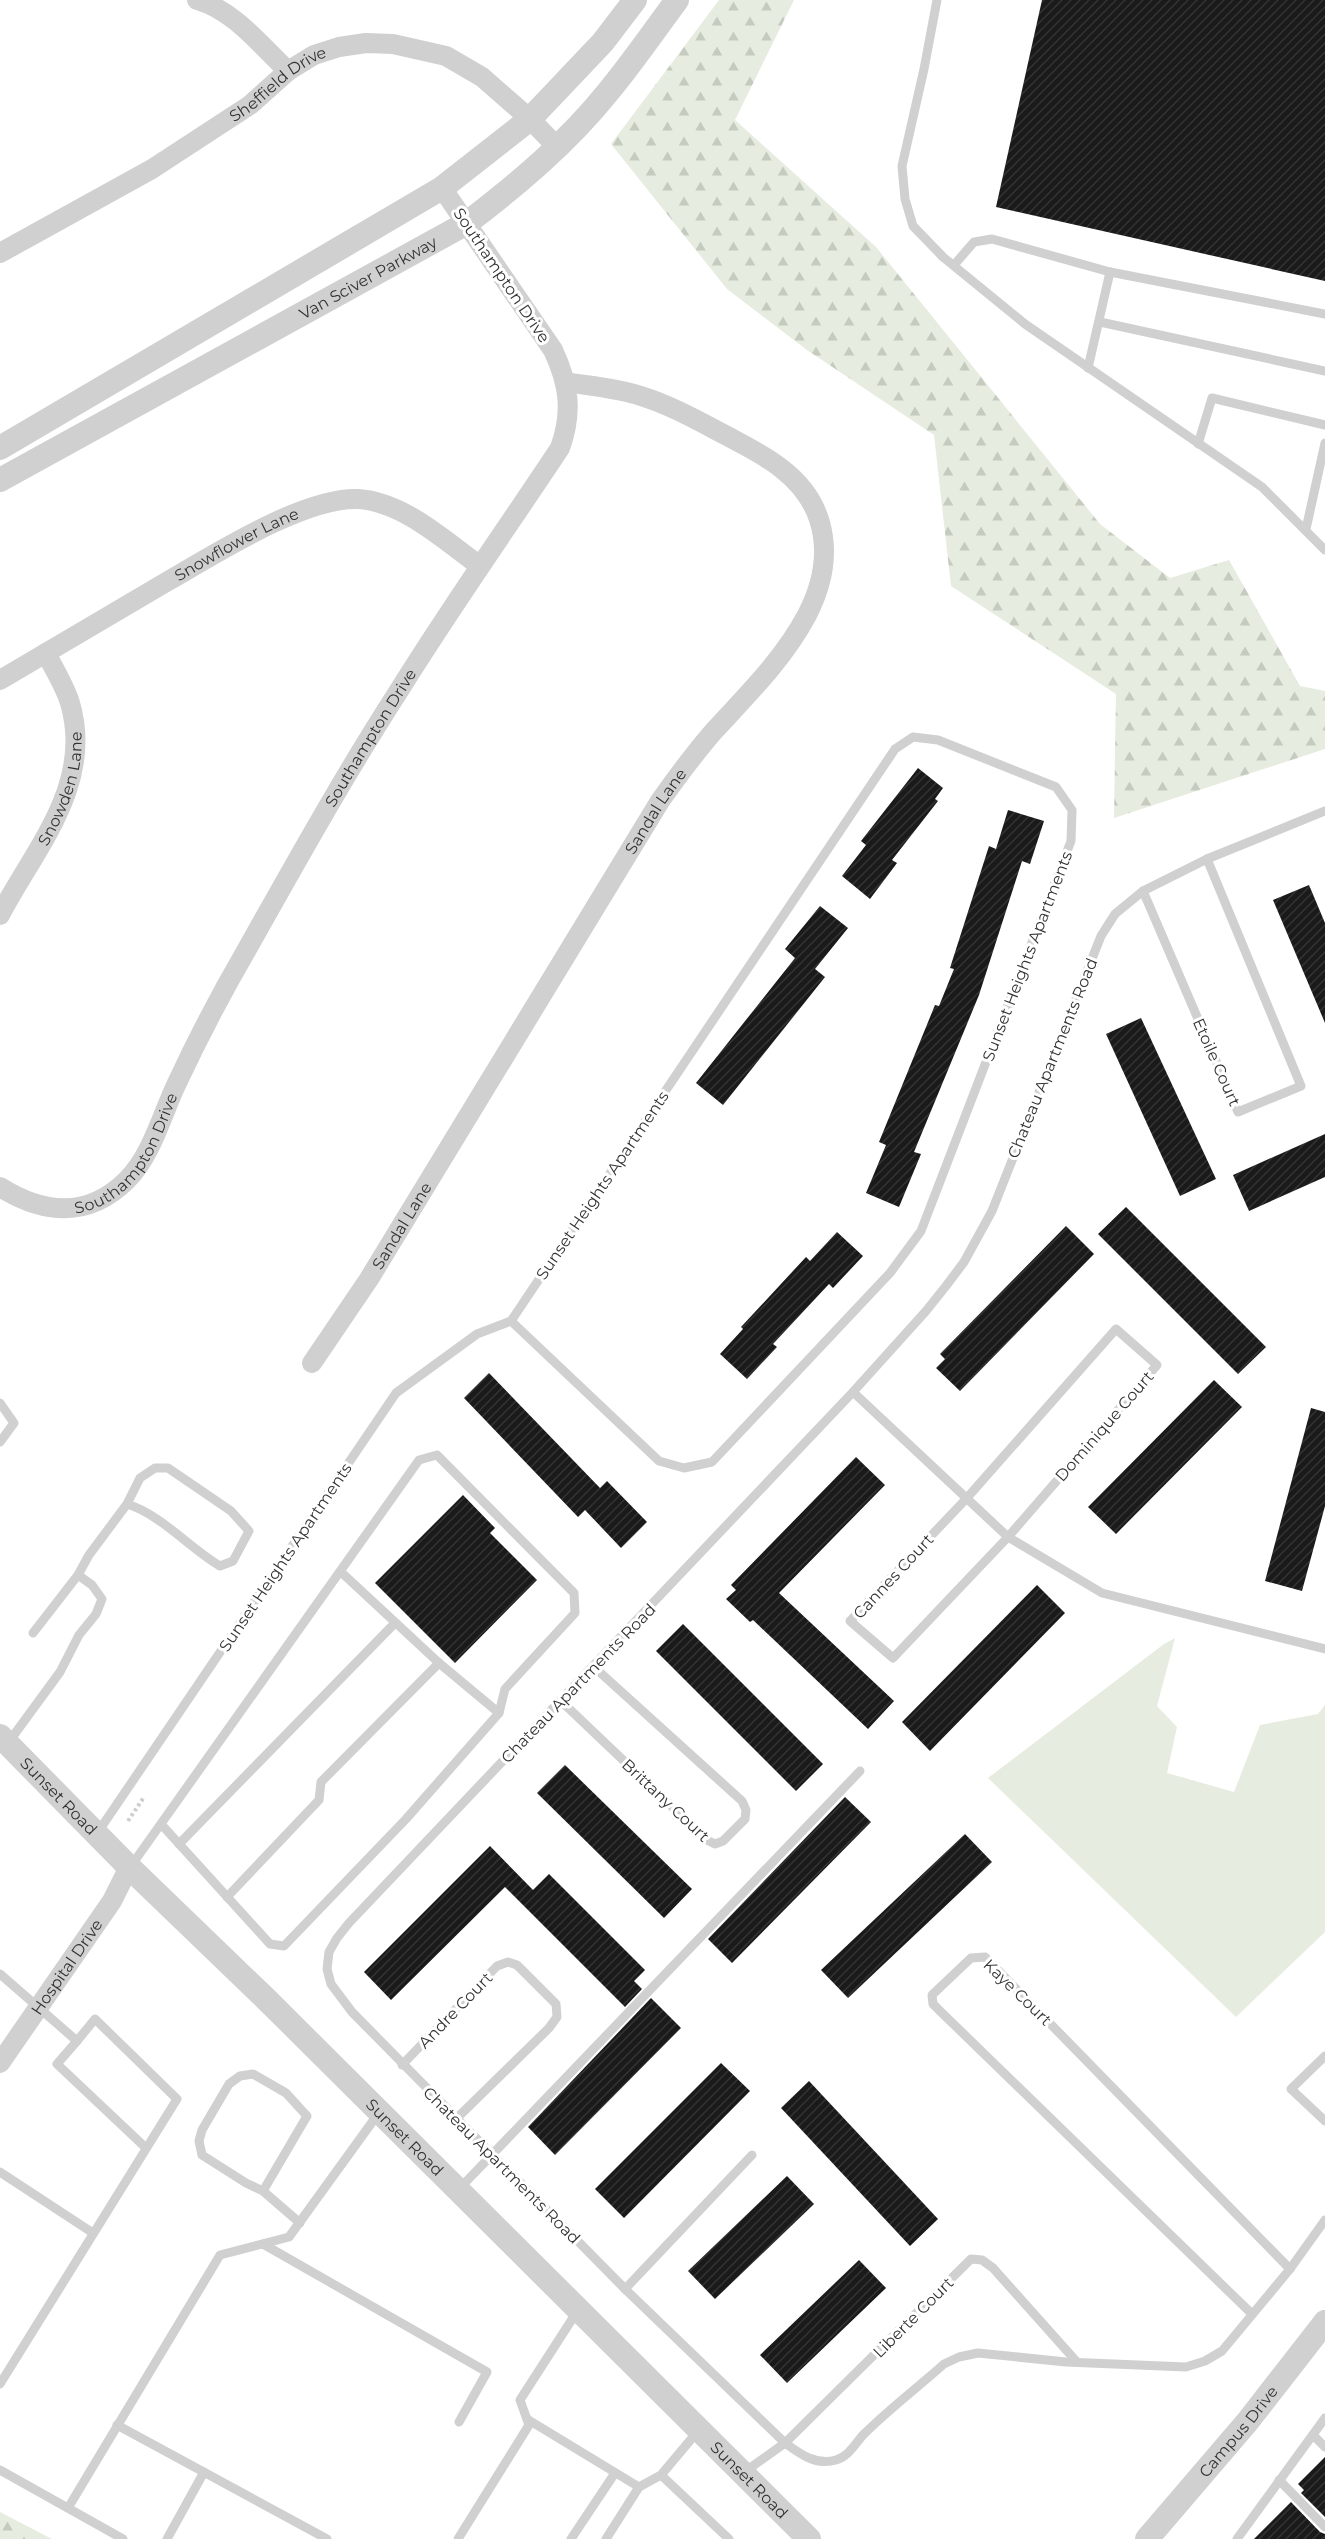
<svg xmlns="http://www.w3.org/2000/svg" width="1325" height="2539" font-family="Montserrat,sans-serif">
<defs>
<pattern id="forest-firs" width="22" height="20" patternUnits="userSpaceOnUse" patternTransform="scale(1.5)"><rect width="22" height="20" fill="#e6ecdf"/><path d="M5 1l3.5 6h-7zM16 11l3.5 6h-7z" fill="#c6cbc0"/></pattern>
<pattern id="building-hatch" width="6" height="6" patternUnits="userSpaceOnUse" patternTransform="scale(1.5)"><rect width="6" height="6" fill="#1a1a1a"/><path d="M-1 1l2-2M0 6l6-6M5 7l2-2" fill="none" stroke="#333"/></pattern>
</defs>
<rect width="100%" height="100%" fill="#fff"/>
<!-- grass -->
<polygon fill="#e6ecdf" points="1175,1638 1157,1706 1177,1727 1167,1773 1234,1792 1260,1725 1318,1714 1325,1705 1325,1932 1236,2017 988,1778 1164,1644"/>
<!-- forest -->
<g fill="url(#forest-firs)">
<polygon points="719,0 794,0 735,120 876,247 1100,524 1170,578 1229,560 1300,686 1325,691 1325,749 1114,818 1116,694 951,586 934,435 807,350 727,289 611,144"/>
<polygon points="0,2512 52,2539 0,2539"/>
</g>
<!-- building -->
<g fill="url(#building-hatch)">
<polygon points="1042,0 1325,0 1325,281 996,207"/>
<polygon points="918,768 943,788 935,799 938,801 892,860 897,863 870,899 842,876 866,845 861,841"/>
<polygon points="1008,810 1044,821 1030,864 1022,861 979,995 914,1152 921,1154 899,1207 866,1193 886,1145 879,1142 935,1005 939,1006 954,969 950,968 989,846 996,849"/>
<polygon points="1309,885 1325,923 1325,1023 1273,900"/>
<polygon points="820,906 848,928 815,969 825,977 723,1105 696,1083 795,958 785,949"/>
<polygon points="1141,1018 1216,1179 1180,1196 1106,1034"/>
<polygon points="1325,1134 1325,1177 1249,1211 1233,1175"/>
<polygon points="1126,1207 1266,1347 1238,1374 1098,1234"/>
<polygon points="1066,1226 1094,1254 960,1391 936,1368 945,1359 940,1354"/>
<polygon points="837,1232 863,1256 833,1288 829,1284 773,1344 777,1347 747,1379 720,1354 743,1329 741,1327 806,1257 810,1261"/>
<polygon points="489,1373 600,1488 607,1481 647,1522 621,1548 585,1510 578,1517 464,1398"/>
<polygon points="1214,1380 1242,1407 1116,1534 1088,1507"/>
<polygon points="1311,1408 1325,1412 1325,1506 1302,1591 1265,1581"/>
<polygon points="856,1457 885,1485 779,1593 894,1701 868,1729 753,1620 750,1622 726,1599 736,1590 731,1585"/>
<polygon points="463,1495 495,1528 490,1533 537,1580 455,1663 375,1583"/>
<polygon points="1037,1585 1065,1613 930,1751 902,1722"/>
<polygon points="683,1624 823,1764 796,1791 656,1651"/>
<polygon points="565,1765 692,1889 664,1918 537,1793"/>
<polygon points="845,1797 871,1822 732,1963 708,1939"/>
<polygon points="965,1834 992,1862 848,1998 821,1970"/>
<polygon points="490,1846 533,1890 549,1874 645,1970 634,1981 642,1989 625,2007 505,1887 391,2000 364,1972"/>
<polygon points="651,1998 681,2028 555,2155 528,2127"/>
<polygon points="721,2063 750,2091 624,2218 595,2189"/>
<polygon points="809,2081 938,2219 910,2246 781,2108"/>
<polygon points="787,2176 814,2204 715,2299 688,2271"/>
<polygon points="859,2260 886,2288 787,2383 760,2355"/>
<polygon points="1325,2457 1325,2517 1301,2493 1304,2490 1298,2484"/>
<polygon points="1291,2502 1320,2532 1325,2534 1325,2539 1254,2539"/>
</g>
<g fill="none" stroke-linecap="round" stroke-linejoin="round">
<!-- path -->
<polyline stroke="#cdcdcd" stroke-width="4" stroke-dasharray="3 3" stroke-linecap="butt" points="128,1821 144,1797"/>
<!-- service -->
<g stroke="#d0d0d0" stroke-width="9">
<polyline points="937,0 924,69 902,166 905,199 913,226 943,257 1025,324 1262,487 1325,550"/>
<polyline points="954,265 974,242 992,239 1110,272 1325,314"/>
<polyline points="1100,322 1325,371"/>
<polyline points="1088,368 1110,272"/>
<polyline points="1198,444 1212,398 1325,425"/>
<polyline points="1306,529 1325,443"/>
<path d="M 1325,811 L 1207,859 L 1143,891 L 1115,914 L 1101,936 L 992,1211 L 964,1262 L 946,1286 L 926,1311 L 853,1392 L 349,1923 L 337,1938 L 329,1952 L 327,1969 L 331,1984 L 352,2012 L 625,2289 L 785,2443 C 800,2454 816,2466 836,2460 C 849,2456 855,2444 863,2435 C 888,2410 917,2388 944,2364 L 959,2357 L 978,2353 L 1066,2362 L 1186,2367 L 1205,2361 L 1222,2351 L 1290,2269 L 1325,2220"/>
<polyline points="1143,891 1238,1112 1301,1086 1207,859"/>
<polygon points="1116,1329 1157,1365 1008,1537 893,1658 850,1621 966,1499"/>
<polyline points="853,1392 1008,1537 1102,1593 1325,1649"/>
<polyline points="0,1403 14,1423 0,1442"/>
<polyline points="341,1572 439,1663 499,1713"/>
<polyline points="33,1633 78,1575"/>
<polyline points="561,1701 707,1840 715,1844 723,1841 745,1819 746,1810 742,1801 594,1667"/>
<path d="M 8,1743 L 60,1672 L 79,1635 L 96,1614 L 102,1599 L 92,1585 L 78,1575 L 89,1555 L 127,1504 L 140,1478 L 155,1468 L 168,1468 L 231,1511 L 249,1531 L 233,1561 L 220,1566 C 189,1548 162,1515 127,1504"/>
<polyline points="98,1832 396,1393 477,1334 511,1321 895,749 913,737 938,740 1056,787 1072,810 1071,841 921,1231 890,1273 712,1462 684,1468 659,1461 511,1321"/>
<polyline points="179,1844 395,1623"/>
<polyline points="131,1866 419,1460 437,1455 574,1593 575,1613 505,1689 499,1713 406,1819 284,1946 270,1944 161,1824"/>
<polyline points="227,1897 319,1800 321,1782 439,1663"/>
<polyline points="0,1974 77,2041 95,2019 177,2099 0,2384"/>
<polyline points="77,2041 57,2064 146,2148"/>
<polyline points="1325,2056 1291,2089 1325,2121"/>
<polyline points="402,2065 497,1966 508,1962 517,1965 556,2004 557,2017 549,2028 457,2118"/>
<polyline points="0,2172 93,2233"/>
<polyline points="460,2188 860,1771"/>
<polyline points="263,2191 246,2183 202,2155 199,2141 202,2130 229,2084 240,2076 253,2074 286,2093 307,2116 263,2191 300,2223"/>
<polyline points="263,2244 487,2372 459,2422"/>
<polyline points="625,2289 752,2155"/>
<polyline points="1251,2313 941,2012 933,2004 932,1995 971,1958 985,1957 1290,2269"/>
<polyline points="527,2419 639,2487 661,2475 698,2431"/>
<polyline points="117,2425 327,2539"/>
<polyline points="1313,2435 1325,2447"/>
<polyline points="0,2470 123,2539"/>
<polyline points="743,2473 785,2443 971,2259 982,2260 993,2268 1076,2361"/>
<polyline points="661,2475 729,2539"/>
<polyline points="1279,2480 1325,2527"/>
<polyline points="68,2508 220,2255 289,2237 378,2114"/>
<polyline points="167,2539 204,2472"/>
<polyline points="458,2539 529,2425 520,2400 578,2310"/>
<polyline points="571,2539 615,2473"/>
<polyline points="606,2539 639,2487"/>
<polyline points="1237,2539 1325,2418"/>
</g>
<!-- minor -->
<g stroke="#d0d0d0" stroke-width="20">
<path d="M 197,0 C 235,11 260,45 288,71"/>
<path id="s1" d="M 0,253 L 152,169 L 250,105 L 288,71 L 314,55 L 339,47 L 366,43 L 393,44 L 446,56 L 482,77 L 530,119 L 557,147"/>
<path id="s2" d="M 0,680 C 56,647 112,614 168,581 C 215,554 304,497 358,499 C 404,502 445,541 480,566"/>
<path id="s3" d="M 0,915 C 35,848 94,785 70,703 C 65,686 54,669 46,653"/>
<path id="s4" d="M 0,1187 C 43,1214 88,1219 127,1180 C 152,1155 162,1114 177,1083 C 198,1038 221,994 246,951 C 296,862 345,774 400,689 C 451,607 507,528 560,448 C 573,412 569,384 553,350 L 442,188"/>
<path id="s5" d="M 312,1363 L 369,1279 L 660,801 C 677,777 694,754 713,732 C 747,695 783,660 807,615 C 834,563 831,507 782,469 C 766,456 749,448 731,438 C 702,423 673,406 641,396 C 617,388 590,386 565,382"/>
<path id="s6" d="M 0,2063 L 112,1901 L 129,1867"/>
</g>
<!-- tertiary -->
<g stroke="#d0d0d0" stroke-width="24">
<polyline points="0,448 442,188 530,119 603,42 635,0"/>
<path id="s7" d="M 0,480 L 467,223 C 518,184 568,142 608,92 C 632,63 654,31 677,0"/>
<path id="s8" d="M 0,1736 L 129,1867 L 264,1997 L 809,2539"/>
<path id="s9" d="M 1147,2539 L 1248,2421 L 1325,2322"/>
</g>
</g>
<g text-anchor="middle" stroke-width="6" stroke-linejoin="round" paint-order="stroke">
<!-- street labels -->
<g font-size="16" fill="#333" stroke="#fff">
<text dy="6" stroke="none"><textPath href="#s1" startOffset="326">Sheffield Drive</textPath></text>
<text transform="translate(502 275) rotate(56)" y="6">Southampton Drive</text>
<text dy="6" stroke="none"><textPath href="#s7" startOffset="420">Van Sciver Parkway</textPath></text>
<text dy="6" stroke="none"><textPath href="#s2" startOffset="273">Snowflower Lane</textPath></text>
<text dy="6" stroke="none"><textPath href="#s4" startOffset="645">Southampton Drive</textPath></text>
<text dy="6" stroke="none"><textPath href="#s3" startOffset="142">Snowden Lane</textPath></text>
<text dy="6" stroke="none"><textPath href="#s5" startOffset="650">Sandal Lane</textPath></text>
<text transform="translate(1027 956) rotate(-69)" y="6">Sunset Heights Apartments</text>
<text transform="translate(1052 1058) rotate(-68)" y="6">Chateau Apartments Road</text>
<text transform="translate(1217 1062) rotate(66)" y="6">Etoile Court</text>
<text dy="6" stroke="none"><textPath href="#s4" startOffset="158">Southampton Drive</textPath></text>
<text transform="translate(602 1185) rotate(-56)" y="6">Sunset Heights Apartments</text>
<text dy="6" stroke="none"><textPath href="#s5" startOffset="164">Sandal Lane</textPath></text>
<text transform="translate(1104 1426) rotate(-49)" y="6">Dominique Court</text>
<text transform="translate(285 1557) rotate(-56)" y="6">Sunset Heights Apartments</text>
<text transform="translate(893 1576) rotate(-47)" y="6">Cannes Court</text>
<text transform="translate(578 1683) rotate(-46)" y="6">Chateau Apartments Road</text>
<text dy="6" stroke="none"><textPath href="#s8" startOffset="84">Sunset Road</textPath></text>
<text transform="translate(666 1800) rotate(43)" y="6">Brittany Court</text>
<text dy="6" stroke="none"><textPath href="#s6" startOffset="117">Hospital Drive</textPath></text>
<text transform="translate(1018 1992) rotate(44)" y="6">Kaye Court</text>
<text transform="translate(455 2010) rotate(-46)" y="6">Andre Court</text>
<text dy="6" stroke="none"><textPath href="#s8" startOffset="570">Sunset Road</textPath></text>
<text transform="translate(502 2165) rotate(45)" y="6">Chateau Apartments Road</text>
<text transform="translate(913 2317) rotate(-45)" y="6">Liberte Court</text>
<text dy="6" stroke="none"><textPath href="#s9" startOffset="141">Campus Drive</textPath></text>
<text dy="6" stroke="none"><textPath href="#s8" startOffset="1056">Sunset Road</textPath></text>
</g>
</g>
</svg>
